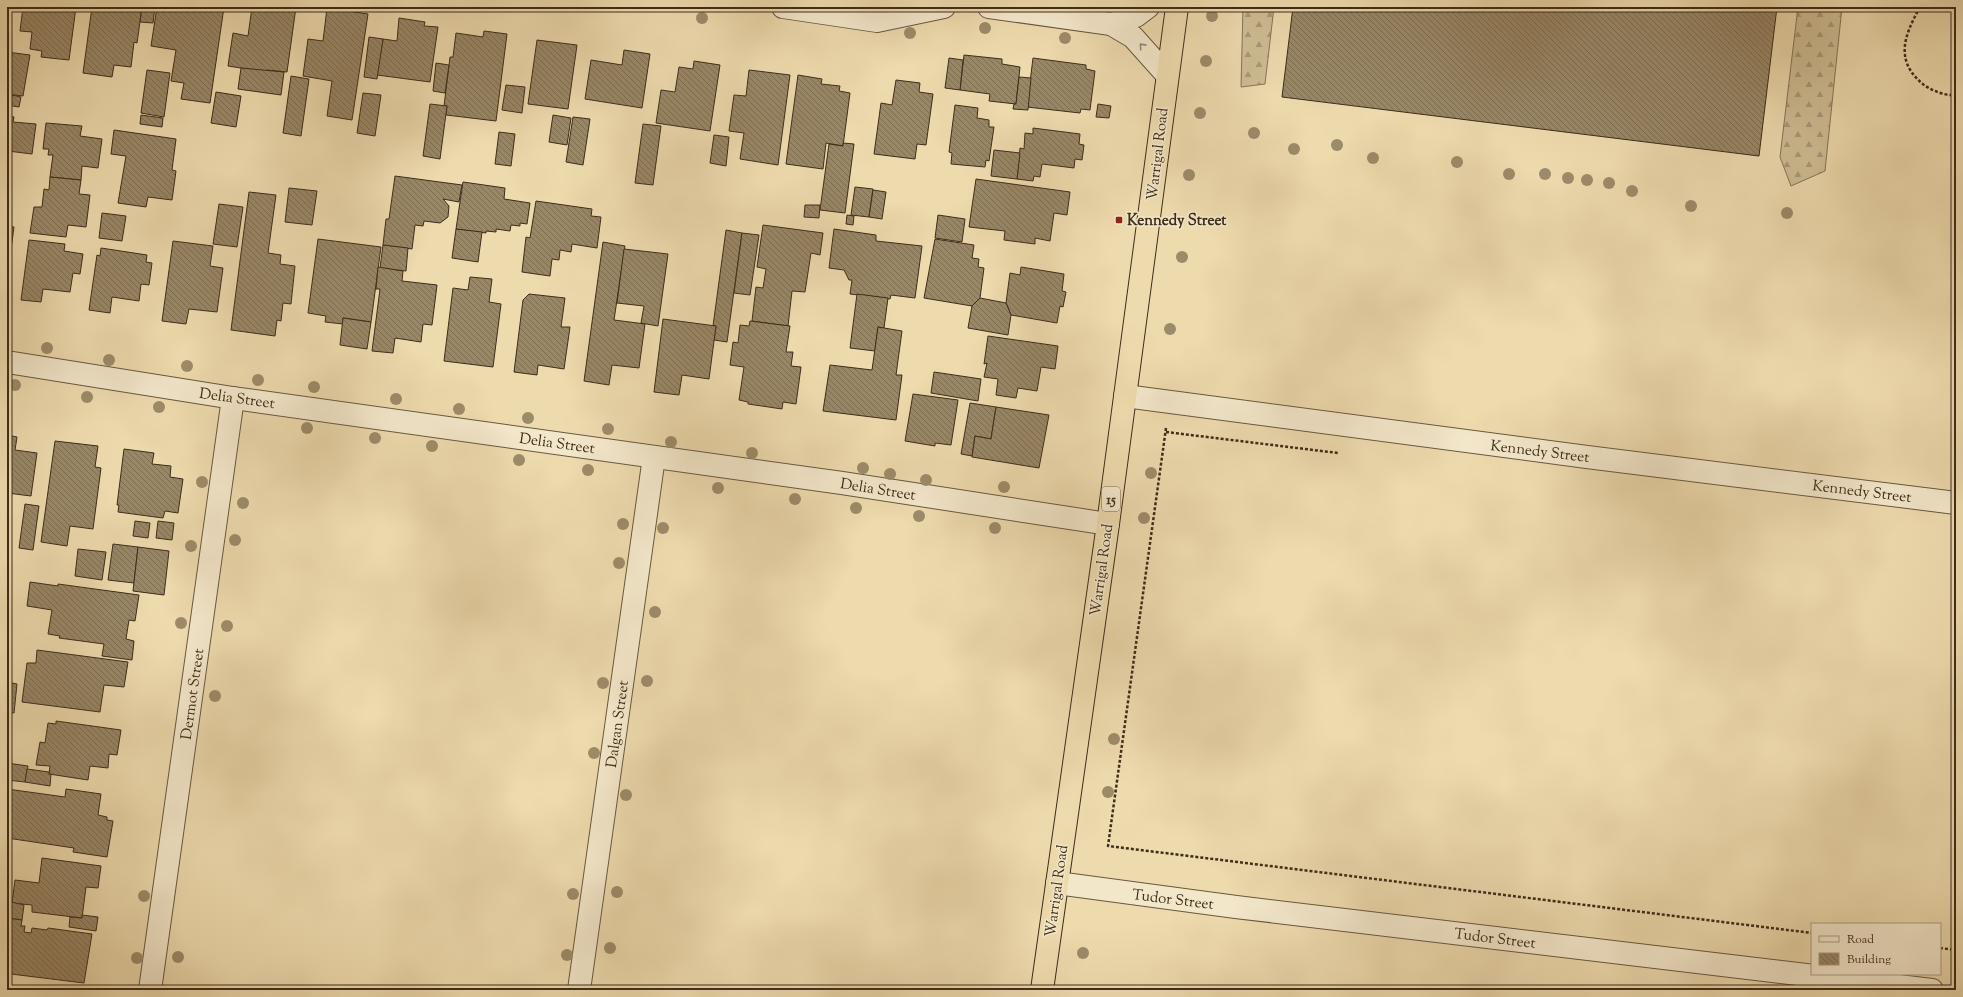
<svg xmlns="http://www.w3.org/2000/svg" width="1963" height="997" font-family="'Sorts Mill Goudy',serif">
<defs>
<pattern id="forest-firs" width="22" height="20" patternUnits="userSpaceOnUse"><rect width="22" height="20" fill="#cfbd94"/><path d="M5 1l3.5 6h-7zM16 11l3.5 6h-7z" fill="#a99a78"/></pattern>
<pattern id="building-back-hatch" width="6" height="6" patternUnits="userSpaceOnUse"><rect width="6" height="6" fill="#998766"/><path d="M-1 5l2 2M0 0l6 6M5-1l2 2" fill="none" stroke="#7e6f53"/></pattern>
</defs>
<rect width="100%" height="100%" fill="#eddaad"/>
<filter id="stains"><feTurbulence type="fractalNoise" baseFrequency=".005" numOctaves="4"/><feColorMatrix values="0 0 0 0 .2 0 0 0 0 .09 0 0 0 0 .02 0 0 0 .5 -.17"/></filter>
<radialGradient id="worn" r=".72"><stop offset=".6" stop-color="#630" stop-opacity="0"/><stop offset="1" stop-color="#630" stop-opacity=".3"/></radialGradient>
<!-- forest -->
<g fill="url(#forest-firs)" stroke="#867557">
<polygon points="1243,7 1274,7 1265,84 1241,87"/>
<polygon points="1798,7 1842,7 1825,171 1791,186 1780,157"/>
</g>
<!-- building -->
<g fill="url(#building-back-hatch)" stroke="#3d2d1a">
<polygon points="23,7 76,7 69,60 41,57 42,51 30,49 32,32 20,31"/>
<polygon points="92,7 142,7 137,43 134,42 131,67 114,65 112,77 83,73"/>
<polygon points="142,7 155,7 153,23 140,22"/>
<polygon points="157,7 224,7 210,103 181,99 184,83 171,81 176,50 151,46"/>
<polygon points="252,7 296,7 287,72 267,70 267,72 228,66 233,33 248,36"/>
<polygon points="1293,7 1777,7 1759,156 1282,97"/>
<polygon points="327,8 368,14 352,120 327,116 332,81 303,76 308,39 323,41"/>
<polygon points="399,18 425,22 424,26 438,27 430,82 377,75 383,39 397,41"/>
<polygon points="484,31 507,34 496,121 446,115 447,106 444,106 450,57 453,57 456,33 483,37"/>
<polygon points="369,37 383,39 377,79 364,77"/>
<polygon points="537,40 577,45 568,109 528,104"/>
<polygon points="624,50 650,54 642,108 585,99 591,60 622,65"/>
<polygon points="7,52 30,55 23,96 7,94"/>
<polygon points="964,55 1002,59 1002,64 1020,67 1016,104 989,101 990,94 960,90"/>
<polygon points="949,58 963,60 960,90 945,88"/>
<polygon points="1033,58 1086,65 1086,69 1095,71 1090,110 1081,109 1080,113 1027,107"/>
<polygon points="694,61 720,65 710,131 656,123 661,90 675,92 679,67 693,69"/>
<polygon points="436,63 449,65 445,93 433,91"/>
<polygon points="241,68 284,72 281,95 238,89"/>
<polygon points="147,70 170,73 164,117 141,113"/>
<polygon points="749,70 790,75 778,165 740,159 744,133 729,131 734,95 746,96"/>
<polygon points="798,75 822,79 821,84 840,86 839,91 850,93 843,146 826,143 823,169 786,164"/>
<polygon points="291,76 309,79 301,136 283,133"/>
<polygon points="1019,77 1031,78 1028,110 1013,109 1014,104 1016,104"/>
<polygon points="896,80 920,83 919,92 933,94 926,145 917,144 915,159 874,154 881,103 892,105"/>
<polygon points="506,85 525,87 522,113 502,110"/>
<polygon points="216,92 241,96 236,127 211,123"/>
<polygon points="363,93 381,95 375,136 357,133"/>
<polygon points="7,94 21,97 19,107 7,105"/>
<polygon points="430,104 447,106 440,159 423,156"/>
<polygon points="1098,104 1111,106 1109,118 1096,117"/>
<polygon points="955,105 978,108 977,118 989,120 989,127 994,127 989,161 986,160 985,167 951,164 952,153 949,152"/>
<polygon points="141,115 163,118 162,127 140,124"/>
<polygon points="553,115 571,118 567,145 549,142"/>
<polygon points="7,116 14,117 13,122 36,124 32,154 8,151 7,163"/>
<polygon points="573,117 590,119 583,165 566,162"/>
<polygon points="46,123 82,126 80,136 102,139 98,168 82,166 81,180 50,177 53,155 48,155 49,149 43,149"/>
<polygon points="643,124 661,126 653,185 635,183"/>
<polygon points="1033,128 1080,134 1079,144 1084,145 1082,160 1075,159 1074,168 1042,164 1040,177 1034,176 1033,181 1017,179 1020,148 1024,149 1025,133 1033,134"/>
<polygon points="114,130 176,139 172,170 176,171 172,200 148,197 146,207 118,203 126,156 111,154"/>
<polygon points="499,132 515,134 511,166 495,164"/>
<polygon points="714,135 729,137 726,166 710,163"/>
<polygon points="843,143 854,144 845,213 820,210 829,144 843,146"/>
<polygon points="994,150 1020,153 1017,179 991,176"/>
<polygon points="395,176 462,185 459,202 443,199 449,206 448,217 440,223 424,221 423,226 415,225 412,249 383,245 386,219 389,219"/>
<polygon points="50,177 81,180 79,194 90,195 86,227 68,225 66,237 30,233 34,207 42,207 44,189 49,190"/>
<polygon points="976,179 1070,192 1067,215 1054,213 1050,241 1035,238 1035,244 1004,240 1005,231 969,227"/>
<polygon points="463,182 505,188 504,199 530,203 527,224 520,223 520,226 511,225 510,231 496,229 496,232 486,231 486,233 456,229"/>
<polygon points="855,187 873,189 869,217 851,215"/>
<polygon points="289,188 317,191 312,225 285,222"/>
<polygon points="873,190 886,192 882,219 869,217"/>
<polygon points="249,192 276,195 268,253 281,255 280,264 295,266 291,304 283,303 281,321 277,320 275,336 231,330"/>
<polygon points="536,201 592,209 591,216 601,217 597,248 572,244 571,252 560,250 559,260 552,259 550,276 522,272 526,237 530,238"/>
<polygon points="219,204 243,207 237,247 213,244"/>
<polygon points="805,205 820,205 819,218 804,217"/>
<polygon points="102,213 126,216 122,241 99,238"/>
<polygon points="847,215 854,216 853,225 846,224"/>
<polygon points="938,215 965,219 962,242 935,238"/>
<polygon points="763,225 823,233 820,255 811,253 805,292 792,291 788,326 752,321 756,287 763,288 766,269 757,267"/>
<polygon points="7,226 14,227 9,264 7,264"/>
<polygon points="456,229 482,232 478,262 452,258"/>
<polygon points="834,229 876,235 876,241 922,246 915,298 891,295 890,299 850,294 852,280 849,280 844,270 829,268"/>
<polygon points="726,230 742,233 727,342 714,340 716,326 713,326"/>
<polygon points="742,233 759,235 750,295 734,293"/>
<polygon points="318,239 381,247 371,322 343,318 343,324 325,322 326,316 308,313"/>
<polygon points="935,239 974,245 972,258 979,259 978,267 984,268 980,298 972,306 924,298"/>
<polygon points="29,240 65,244 64,251 83,254 80,274 73,273 70,292 43,289 41,302 21,300"/>
<polygon points="173,241 213,246 210,266 223,268 217,312 189,309 186,324 162,321"/>
<polygon points="603,242 625,246 614,320 645,324 639,368 612,365 609,385 584,381"/>
<polygon points="383,245 408,248 406,271 380,268"/>
<polygon points="101,248 147,255 146,262 152,263 149,285 141,284 139,301 112,297 110,313 89,310 97,255 100,256"/>
<polygon points="624,249 668,254 658,326 641,323 644,306 617,303"/>
<polygon points="378,267 403,271 402,281 437,285 432,325 423,324 421,342 395,338 393,353 372,351 380,289 376,289"/>
<polygon points="1021,267 1064,274 1062,291 1066,292 1063,307 1060,306 1057,323 1011,315 1006,303 1010,273 1020,275"/>
<polygon points="470,277 492,279 489,302 501,304 493,367 444,361 453,288 468,290"/>
<polygon points="529,294 565,298 561,327 570,327 564,369 538,365 537,375 514,372 523,300"/>
<polygon points="857,294 888,298 884,328 878,327 875,351 850,348"/>
<polygon points="980,298 1006,303 1011,315 1008,335 968,328 972,306"/>
<polygon points="343,318 371,322 367,349 340,345"/>
<polygon points="663,319 716,326 709,379 682,375 679,395 654,392"/>
<polygon points="750,321 790,326 786,352 793,352 791,366 801,367 796,404 783,402 782,409 748,404 748,402 739,400 744,367 730,365 733,342 738,343 740,325 749,326"/>
<polygon points="878,327 902,331 896,375 902,375 896,420 823,411 830,365 872,370"/>
<polygon points="988,336 1058,346 1055,369 1041,367 1037,391 1018,388 1016,398 996,395 998,379 984,377 987,363 984,364"/>
<polygon points="934,372 981,379 978,401 931,393"/>
<polygon points="913,394 958,400 951,445 935,443 935,446 905,441"/>
<polygon points="970,403 996,407 991,439 975,436 972,456 961,454"/>
<polygon points="996,407 1049,415 1039,468 972,457 975,436 991,439"/>
<polygon points="7,435 17,437 15,450 37,453 31,496 7,493 7,495"/>
<polygon points="55,441 98,446 95,467 101,468 93,529 70,526 67,546 41,542"/>
<polygon points="124,449 154,453 152,464 171,466 170,477 183,479 178,513 165,511 163,518 118,512 119,505 117,505"/>
<polygon points="25,504 39,506 33,550 19,548"/>
<polygon points="135,521 150,523 148,538 133,536"/>
<polygon points="158,521 174,523 172,540 156,538"/>
<polygon points="113,544 138,547 134,583 108,580"/>
<polygon points="138,547 169,551 164,595 133,591"/>
<polygon points="78,549 106,552 102,580 75,576"/>
<polygon points="30,582 58,586 58,584 139,595 135,621 129,620 126,639 134,641 132,660 102,656 104,644 59,638 60,636 48,634 52,610 27,606"/>
<polygon points="37,650 128,662 124,687 104,685 100,712 22,702 27,663 36,663"/>
<polygon points="7,682 17,684 14,713 7,712"/>
<polygon points="56,721 121,730 117,755 109,754 108,768 90,766 88,780 49,774 50,766 36,765 40,742 45,743 48,723 56,724"/>
<polygon points="7,763 28,766 25,782 7,780"/>
<polygon points="27,769 49,772 49,774 51,774 50,786 25,782"/>
<polygon points="7,789 65,797 66,789 101,794 98,815 107,817 107,820 113,821 107,857 73,852 74,848 7,838"/>
<polygon points="42,858 101,866 98,888 86,887 82,918 32,912 32,905 12,903 15,880 39,883"/>
<polygon points="7,901 24,905 22,920 7,918"/>
<polygon points="82,915 98,917 96,931 69,927 70,917 82,918"/>
<polygon points="7,918 22,920 21,926 25,926 24,932 31,933 32,928 47,930 48,928 92,934 84,983 11,974 9,989 7,988"/>
</g>
<g fill="none" stroke-linecap="round" stroke-linejoin="round">
<defs>
<g id="minor">
<polyline points="783,7 877,21 944,7"/>
<polyline points="989,7 1111,24 1133,37 1167,75"/>
<polyline points="1111,24 1136,16 1148,7"/>
<polyline points="7,362 233,398 842,483 1108,524"/>
<polyline points="1125,396 1587,457 1956,503"/>
<polyline points="1057,883 1236,907 1932,990"/>
<polyline points="150,990 233,398"/>
<polyline points="579,990 654,457"/>
</g>
<polyline id="trunk" points="1042,990 1108,524 1177,7"/>
</defs>
<!-- minor casing -->
<use href="#minor" stroke="#69583f" stroke-width="24"/>
<!-- trunk casing -->
<use href="#trunk" stroke="#3d2d1a" stroke-width="24"/>
<!-- path -->
<g stroke="#3d2d1a" stroke-width="2.5" stroke-dasharray="3 2" stroke-linecap="butt">
<path d="M 1920,7 C 1904,36 1894,61 1924,85 C 1933,91 1945,96 1956,95"/>
<polyline points="1166,428 1108,846 1812,933"/>
<polyline points="1166,432 1338,453"/>
<polyline points="1940,948 1956,950"/>
</g>
<!-- minor -->
<use href="#minor" stroke="#f3e7ca" stroke-width="22"/>
<!-- trunk -->
<use href="#trunk" stroke="#eddaad" stroke-width="22"/>
</g>
<!-- trees -->
<g fill="#9c8b69">
<circle cx="1212" cy="16" r="6"/>
<circle cx="702" cy="18" r="6"/>
<circle cx="985" cy="28" r="6"/>
<circle cx="910" cy="33" r="6"/>
<circle cx="1065" cy="38" r="6"/>
<circle cx="1206" cy="61" r="6"/>
<circle cx="1200" cy="113" r="6"/>
<circle cx="1254" cy="133" r="6"/>
<circle cx="1337" cy="145" r="6"/>
<circle cx="1294" cy="149" r="6"/>
<circle cx="1373" cy="158" r="6"/>
<circle cx="1457" cy="162" r="6"/>
<circle cx="1509" cy="174" r="6"/>
<circle cx="1545" cy="174" r="6"/>
<circle cx="1189" cy="175" r="6"/>
<circle cx="1568" cy="178" r="6"/>
<circle cx="1587" cy="180" r="6"/>
<circle cx="1609" cy="183" r="6"/>
<circle cx="1632" cy="191" r="6"/>
<circle cx="1691" cy="206" r="6"/>
<circle cx="1787" cy="213" r="6"/>
<circle cx="1182" cy="257" r="6"/>
<circle cx="1170" cy="329" r="6"/>
<circle cx="47" cy="348" r="6"/>
<circle cx="109" cy="360" r="6"/>
<circle cx="187" cy="366" r="6"/>
<circle cx="258" cy="380" r="6"/>
<circle cx="15" cy="385" r="6"/>
<circle cx="314" cy="387" r="6"/>
<circle cx="87" cy="397" r="6"/>
<circle cx="396" cy="399" r="6"/>
<circle cx="159" cy="407" r="6"/>
<circle cx="459" cy="409" r="6"/>
<circle cx="528" cy="418" r="6"/>
<circle cx="307" cy="428" r="6"/>
<circle cx="608" cy="429" r="6"/>
<circle cx="375" cy="438" r="6"/>
<circle cx="671" cy="442" r="6"/>
<circle cx="432" cy="446" r="6"/>
<circle cx="752" cy="453" r="6"/>
<circle cx="519" cy="460" r="6"/>
<circle cx="863" cy="468" r="6"/>
<circle cx="588" cy="470" r="6"/>
<circle cx="1151" cy="473" r="6"/>
<circle cx="890" cy="474" r="6"/>
<circle cx="926" cy="480" r="6"/>
<circle cx="202" cy="482" r="6"/>
<circle cx="1004" cy="487" r="6"/>
<circle cx="718" cy="488" r="6"/>
<circle cx="795" cy="499" r="6"/>
<circle cx="243" cy="503" r="6"/>
<circle cx="856" cy="508" r="6"/>
<circle cx="919" cy="516" r="6"/>
<circle cx="1144" cy="518" r="6"/>
<circle cx="623" cy="524" r="6"/>
<circle cx="663" cy="528" r="6"/>
<circle cx="995" cy="528" r="6"/>
<circle cx="235" cy="540" r="6"/>
<circle cx="191" cy="546" r="6"/>
<circle cx="619" cy="563" r="6"/>
<circle cx="655" cy="612" r="6"/>
<circle cx="181" cy="623" r="6"/>
<circle cx="227" cy="626" r="6"/>
<circle cx="647" cy="681" r="6"/>
<circle cx="603" cy="683" r="6"/>
<circle cx="215" cy="696" r="6"/>
<circle cx="1114" cy="739" r="6"/>
<circle cx="594" cy="753" r="6"/>
<circle cx="1108" cy="792" r="6"/>
<circle cx="626" cy="795" r="6"/>
<circle cx="617" cy="892" r="6"/>
<circle cx="573" cy="894" r="6"/>
<circle cx="144" cy="896" r="6"/>
<circle cx="610" cy="948" r="6"/>
<circle cx="1083" cy="953" r="6"/>
<circle cx="567" cy="955" r="6"/>
<circle cx="178" cy="957" r="6"/>
<circle cx="137" cy="958" r="6"/>
</g>
<!-- one-way arrows -->
<defs><path id="oneway-chevron" d="M-2-3.5L2.5 0L-2 3.5" fill="none" stroke-width="1.6" stroke-linecap="round" stroke-linejoin="round"/></defs>
<use stroke="#988a72" href="#oneway-chevron" transform="translate(1142 46) rotate(-132)"/>
<!-- markers -->
<rect fill="#8f2418" stroke="#f3e7ca" stroke-width="1.5" x="1115" y="216" width="8" height="8" rx="2"/>
<g text-anchor="middle" stroke-width="3" stroke-linejoin="round" paint-order="stroke">
<!-- shield labels -->
<rect fill="#f3e7ca" stroke="#74654f" stroke-width="1" x="1102" y="487" width="18" height="24" rx="3"/>
<g font-size="14" font-weight="bold" fill="#3d2d1a">
<text x="1111" y="504">15</text>
</g>
<!-- street labels -->
<g font-size="15" fill="#3d2d1a" stroke="#f3e7ca">
<text transform="translate(1157 154) rotate(-83)" y="5">Warrigal Road</text>
<text transform="translate(237 398) rotate(8)" y="5">Delia Street</text>
<text transform="translate(557 443) rotate(8)" y="5">Delia Street</text>
<text transform="translate(1540 451) rotate(7)" y="5">Kennedy Street</text>
<text transform="translate(878 489) rotate(9)" y="5">Delia Street</text>
<text transform="translate(1862 491) rotate(7)" y="5">Kennedy Street</text>
<text transform="translate(1101 570) rotate(-82)" y="5">Warrigal Road</text>
<text transform="translate(192 694) rotate(-82)" y="5">Dermot Street</text>
<text transform="translate(617 724) rotate(-82)" y="5">Dalgan Street</text>
<text transform="translate(1056 891) rotate(-82)" y="5">Warrigal Road</text>
<text transform="translate(1173 899) rotate(7)" y="5">Tudor Street</text>
<text transform="translate(1495 938) rotate(7)" y="5">Tudor Street</text>
</g>
<!-- poi labels -->
<g font-size="15" font-weight="bold" fill="#3d2d1a" stroke="#f3e7ca" text-anchor="start">
<text x="1127" y="225">Kennedy Street</text>
</g>
</g>
<!-- margin -->
<rect width="1963" height="997" fill="none" stroke="#eddaad" stroke-width="24"/>
<rect x="8" y="8" width="1947" height="981" fill="none" stroke="#3d2d1a" stroke-width="2"/>
<rect x="12" y="12" width="1939" height="973" fill="none" stroke="#3d2d1a"/>
<!-- legend -->
<rect x="1811" y="923" width="130" height="52" fill="#f3e7ca" stroke="#aa9d84"/>
<rect x="1819" y="936" width="20" height="6" fill="#f3e7ca" stroke="#aa9d84"/>
<text x="1847" y="943" font-size="12" fill="#3d2d1a">Road</text>
<rect x="1819" y="953" width="20" height="12" fill="url(#building-back-hatch)" stroke="#aa9d84"/>
<text x="1847" y="963" font-size="12" fill="#3d2d1a">Building</text>
<rect width="100%" height="100%" filter="url(#stains)"/>
<rect width="100%" height="100%" fill="url(#worn)"/>
</svg>
